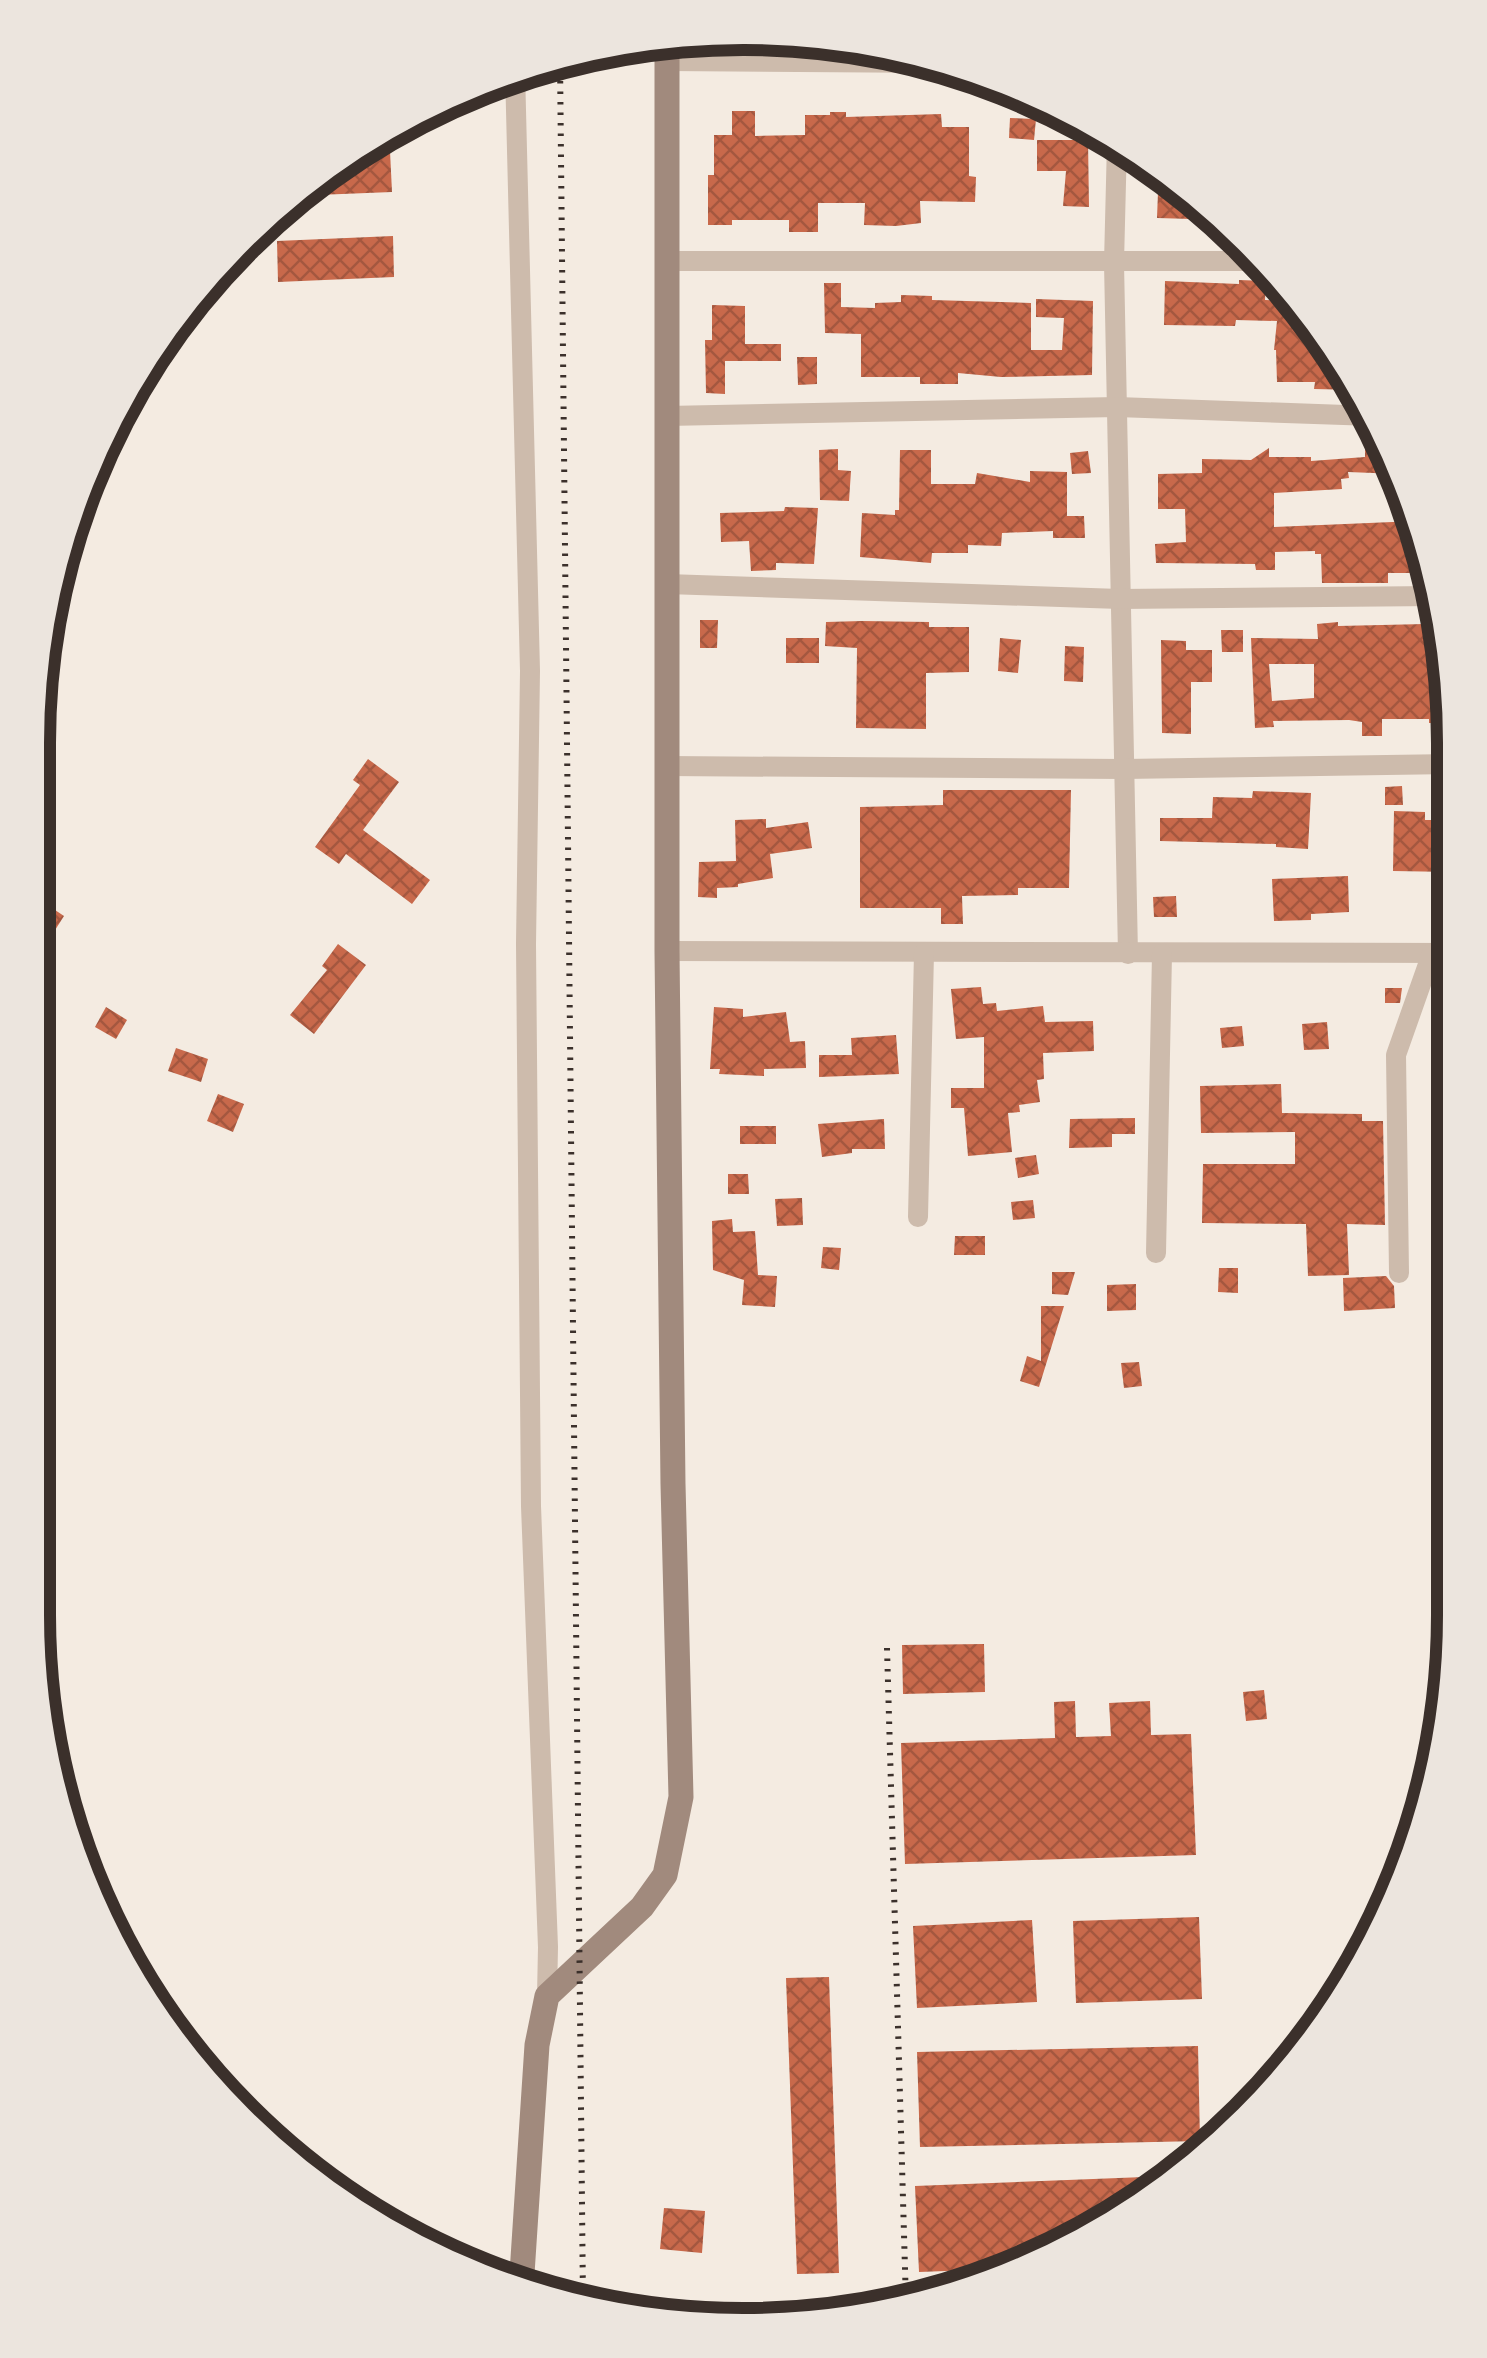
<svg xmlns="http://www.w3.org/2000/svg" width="1487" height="2358" font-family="Helvetica,sans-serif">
<defs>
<pattern id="building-cross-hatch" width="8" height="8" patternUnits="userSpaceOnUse" patternTransform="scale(2.5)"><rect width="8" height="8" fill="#c8694b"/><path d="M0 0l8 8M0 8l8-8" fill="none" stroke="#a4573f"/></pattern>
</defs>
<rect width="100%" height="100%" fill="#f4ebe1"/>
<!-- building -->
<g fill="url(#building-cross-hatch)" fill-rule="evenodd">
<polygon points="732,111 755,111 755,136 805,135 805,115 830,115 830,112 846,112 846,117 941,114 942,127 969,127 969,176 976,177 975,202 920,201 921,223 896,226 864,225 865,203 818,203 818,232 789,232 789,220 732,220 732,225 708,225 708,175 714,175 714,135 732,135"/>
<polygon points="1010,118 1036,119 1034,140 1009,138"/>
<polygon points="1037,140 1088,140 1089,207 1063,206 1066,171 1037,171"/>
<polygon points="390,151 392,192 292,196 354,152"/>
<polygon points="1158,192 1190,193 1191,219 1157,218"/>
<polygon points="393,236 394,277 278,282 277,241"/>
<polygon points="1239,280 1266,281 1265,300 1298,301 1307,310 1357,390 1314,389 1315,382 1277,382 1276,350 1274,350 1277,321 1236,320 1235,326 1164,325 1165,281 1239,284"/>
<polygon points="824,283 841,283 841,307 875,308 875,303 901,302 901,295 932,296 932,300 1031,303 1031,350 1062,350 1064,318 1036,317 1036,299 1093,301 1092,375 1001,377 958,373 958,384 920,384 920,377 861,377 861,334 825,333"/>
<polygon points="712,305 745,306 745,344 781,344 781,361 725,361 725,394 706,393 705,340 712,340"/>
<polygon points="797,357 817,357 817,384 798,385"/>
<polygon points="1365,443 1385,443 1385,453 1390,453 1398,474 1348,472 1349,478 1341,479 1342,489 1274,493 1274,527 1416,521 1427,551 1414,551 1414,573 1388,573 1388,583 1322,583 1321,554 1315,554 1315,551 1275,552 1275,570 1256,570 1255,564 1156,563 1155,544 1186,542 1185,509 1158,509 1158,474 1202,473 1202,459 1251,460 1269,448 1269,457 1311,457 1311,461 1365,457"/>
<polygon points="838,449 838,470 851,471 849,501 820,500 819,450"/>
<polygon points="900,450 931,450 931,484 975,484 977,473 1030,482 1030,471 1067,472 1067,516 1084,516 1085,538 1053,538 1053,531 1002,533 1001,546 968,545 968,553 932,553 931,563 860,557 862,513 895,515 895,510 899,510"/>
<polygon points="1088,451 1091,473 1072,474 1070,453"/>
<polygon points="785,507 818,508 814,564 776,563 776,570 751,571 749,541 721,542 720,513 784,511"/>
<polygon points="700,620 718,620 717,648 700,648"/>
<polygon points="862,621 929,622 929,627 969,627 969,672 926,673 926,729 856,728 857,648 825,646 826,622"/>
<path d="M 1338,622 L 1338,626 L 1425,624 L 1426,645 L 1444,645 L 1453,696 L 1453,723 L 1429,723 L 1429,719 L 1382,719 L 1382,736 L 1362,736 L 1362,722 L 1349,720 L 1273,721 L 1274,727 L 1255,728 L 1251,638 L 1318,639 L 1317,624 ZM 1269,664 L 1314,664 L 1314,698 L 1272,701 Z"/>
<polygon points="1221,630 1243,630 1243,652 1222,652"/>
<rect x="786" y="638" width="33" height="25"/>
<polygon points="1000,638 1021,640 1018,673 998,671"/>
<polygon points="1161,640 1186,641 1186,650 1212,650 1212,682 1191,682 1191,734 1162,733"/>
<polygon points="1065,646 1084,647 1083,682 1064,681"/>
<polygon points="368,759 399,782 363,830 430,880 412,904 346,854 339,864 315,847 360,785 353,780"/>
<polygon points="1402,786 1403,805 1385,805 1385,787"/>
<polygon points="943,790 1071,790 1069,888 1018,888 1018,895 962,896 963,924 941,924 941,908 860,908 860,807 943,805"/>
<polygon points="1253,791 1311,793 1308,849 1276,847 1276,844 1160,841 1160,818 1212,818 1213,797 1252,798"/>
<polygon points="1394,811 1425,812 1425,820 1452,820 1452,872 1393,871"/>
<polygon points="766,819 766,828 808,822 812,848 770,854 773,878 738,884 738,887 717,888 717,898 698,897 699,862 736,861 735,820"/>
<polygon points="1348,876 1349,912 1311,914 1311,920 1274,921 1272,879"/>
<polygon points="1176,896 1177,917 1154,917 1153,897"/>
<polygon points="37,898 64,916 50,938 37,929"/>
<polygon points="338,944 366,965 314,1034 290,1015 327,970 322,966"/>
<polygon points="981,987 983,1004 996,1003 997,1011 1043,1006 1045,1022 1093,1021 1094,1051 1043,1053 1044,1079 1037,1080 1040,1102 1019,1105 1020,1112 1008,1113 1012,1152 968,1156 964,1108 951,1108 951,1088 984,1088 984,1037 956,1039 951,989"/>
<polygon points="1385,988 1402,988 1400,1003 1385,1003"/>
<polygon points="106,1007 127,1020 116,1039 95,1027"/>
<polygon points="714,1007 743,1009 743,1017 786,1012 790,1042 805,1041 806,1068 764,1069 764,1076 719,1074 720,1069 710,1069"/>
<polygon points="1327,1022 1329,1049 1304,1050 1302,1024"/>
<polygon points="1242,1026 1244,1046 1222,1048 1220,1028"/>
<polygon points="896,1035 899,1074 819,1077 819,1055 852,1055 851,1038"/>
<polygon points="176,1048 208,1059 201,1082 168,1071"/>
<polygon points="1281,1084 1282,1113 1362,1114 1362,1121 1383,1121 1385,1225 1347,1224 1349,1275 1308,1276 1306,1224 1202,1223 1203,1164 1295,1164 1295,1132 1201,1133 1200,1086"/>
<polygon points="218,1094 244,1104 233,1132 207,1121"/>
<polygon points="1135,1118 1135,1134 1112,1134 1112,1147 1069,1148 1070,1119"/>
<polygon points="884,1119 885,1149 852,1149 852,1153 822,1157 818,1124"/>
<rect x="740" y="1126" width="36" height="18"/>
<polygon points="1036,1155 1039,1174 1018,1178 1015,1158"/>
<polygon points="728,1174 748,1174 749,1194 728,1194"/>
<polygon points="802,1198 803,1225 777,1226 775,1199"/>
<polygon points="1033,1200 1035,1218 1013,1220 1011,1202"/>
<polygon points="732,1219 733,1232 755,1231 758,1275 777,1276 775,1307 742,1305 744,1280 713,1270 712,1221"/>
<polygon points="955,1236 985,1236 985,1255 954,1255"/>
<polygon points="823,1247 841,1248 839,1270 821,1268"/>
<polygon points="1219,1268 1238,1268 1238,1293 1218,1292"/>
<polygon points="1052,1272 1075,1272 1068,1295 1052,1294"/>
<polygon points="1386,1276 1394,1286 1395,1308 1344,1311 1343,1278"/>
<polygon points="1136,1284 1136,1310 1107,1311 1107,1285"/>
<polygon points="1041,1306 1064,1306 1039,1387 1020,1381 1027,1356 1041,1361"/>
<polygon points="1139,1362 1142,1386 1124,1388 1121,1363"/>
<polygon points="984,1644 985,1692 903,1694 902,1645"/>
<polygon points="1264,1690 1267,1719 1246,1721 1243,1692"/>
<polygon points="1075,1701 1076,1737 1111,1736 1109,1703 1150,1701 1151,1735 1191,1734 1196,1855 905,1864 901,1743 1055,1738 1054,1702"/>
<polygon points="1199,1917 1202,1999 1076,2003 1073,1921"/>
<polygon points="1032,1920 1037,2002 917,2008 913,1926"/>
<polygon points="829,1977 839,2273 797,2274 786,1978"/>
<polygon points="1198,2046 1200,2141 920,2147 917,2052"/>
<polygon points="1170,2176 1139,2205 1000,2269 919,2272 915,2186"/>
<polygon points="664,2208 705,2211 702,2253 660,2249"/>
</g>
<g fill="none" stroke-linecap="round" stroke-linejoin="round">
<!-- street -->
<g stroke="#cdbbac" stroke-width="20">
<polyline points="667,61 943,63"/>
<polyline points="515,70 530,671 526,944 531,1506 548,1947 547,1996"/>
<polyline points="1117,142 1114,263 1128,954"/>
<polyline points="667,261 1258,261"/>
<polyline points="667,416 1117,407 1373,416"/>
<polyline points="667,584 1120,599 1436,596"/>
<polyline points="667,766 1124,769 1453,764"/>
<polyline points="667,951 1452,953"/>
<polyline points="918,1217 924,953"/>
<polyline points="1156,1253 1162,954"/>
<polyline points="1399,1273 1396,1055 1432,953"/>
</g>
<!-- secondary -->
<polyline stroke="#a18a7d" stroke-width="25" points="521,2289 537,2045 547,1996 642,1907 665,1875 681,1797 673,1484 667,951 667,38"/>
<!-- rail -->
<g stroke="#3b302b" stroke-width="6" stroke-dasharray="2.5 8" stroke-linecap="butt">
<polyline points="560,60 583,2301"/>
<polyline points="887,1648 906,2303"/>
</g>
</g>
<!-- crop -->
<path d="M0 0H1487V2358H0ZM743 50H744A693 693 0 0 1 1437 743V1615A693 693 0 0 1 744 2308H743A693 693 0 0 1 50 1615V743A693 693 0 0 1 743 50Z" fill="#ece5de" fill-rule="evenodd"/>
<path fill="none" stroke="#3b302b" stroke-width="12" d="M743 50H744A693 693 0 0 1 1437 743V1615A693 693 0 0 1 744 2308H743A693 693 0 0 1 50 1615V743A693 693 0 0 1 743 50Z"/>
</svg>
